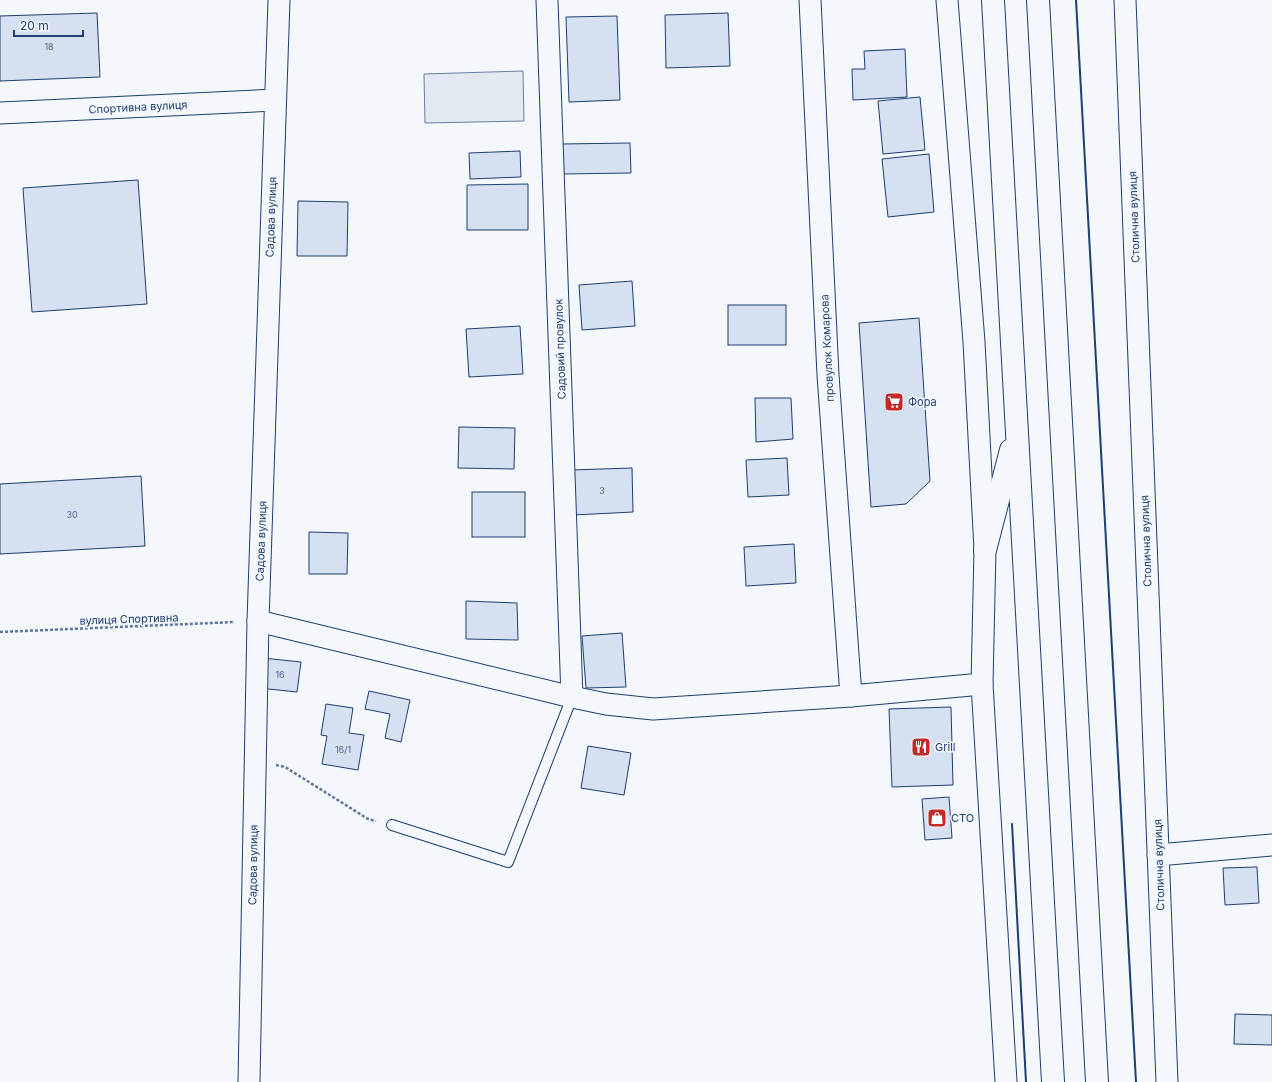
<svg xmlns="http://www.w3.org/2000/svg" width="1272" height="1082" font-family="Inter,sans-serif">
<rect width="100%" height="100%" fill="#f4f7fb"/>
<!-- green -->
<polygon fill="#e3e9f0" stroke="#687fa3" points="523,71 524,121 425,123 424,74"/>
<!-- building -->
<g fill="#d5e0f0" stroke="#1d3f73">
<polygon points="97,13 100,77 0,81 0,16"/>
<polygon points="728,13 730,66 666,68 665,15"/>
<polygon points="617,16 620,100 569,102 566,17"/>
<polygon points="905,49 907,97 853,100 852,69 865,69 864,51"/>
<polygon points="920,97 925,150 883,154 878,101"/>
<polygon points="630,143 631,173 561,174 561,144"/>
<polygon points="520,151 521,177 470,179 469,153"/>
<polygon points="929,154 934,212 888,217 882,159"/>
<polygon points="138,180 147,304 32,312 23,188"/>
<polygon points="528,184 528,230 467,230 467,185"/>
<polygon points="298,201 348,202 347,256 297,256"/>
<polygon points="632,281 635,326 582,330 579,285"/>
<rect x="728" y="305" width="58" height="40"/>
<polygon points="919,318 930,481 906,504 871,507 859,323"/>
<polygon points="520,326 523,374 469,377 466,329"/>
<polygon points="755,398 791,398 793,439 756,442"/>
<polygon points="459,427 515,428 514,469 458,468"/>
<polygon points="787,458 789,495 748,497 746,460"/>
<polygon points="632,468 633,512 573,515 571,470"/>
<polygon points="141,476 145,546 0,554 0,484"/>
<rect x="472" y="492" width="53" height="45"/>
<polygon points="309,532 348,533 347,574 309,574"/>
<polygon points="794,544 796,583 746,586 744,547"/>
<polygon points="466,601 517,603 518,640 466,639"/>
<polygon points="622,633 626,687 586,688 582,636"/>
<polygon points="263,658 301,662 297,692 259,688"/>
<polygon points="369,691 410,700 401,742 385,738 390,714 365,709"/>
<polygon points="326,704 353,708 349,733 364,735 358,770 322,764 327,736 321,735"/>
<polygon points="951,707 953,785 892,787 889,709"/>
<polygon points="588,746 631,753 624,795 581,788"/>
<polygon points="949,797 952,838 925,840 922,799"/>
<polygon points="1257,867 1259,903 1225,905 1223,868"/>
<polygon points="1235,1014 1272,1015 1272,1045 1234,1044"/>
</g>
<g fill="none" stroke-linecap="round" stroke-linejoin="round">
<defs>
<polyline id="service" points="392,825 508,862 572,697"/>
<g id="minor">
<polyline points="547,0 572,697"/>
<polyline points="810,0 828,375 851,696"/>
<polyline points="1125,0 1167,1082"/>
<polyline points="0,113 275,100"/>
<polyline points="258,621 572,697 606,704 653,709 851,696 982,684 985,550 974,342 947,0"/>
<polyline points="982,684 1006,1082"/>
<polyline points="1158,855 1272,845"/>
<polyline points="249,1082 258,621 279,0"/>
</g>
<g id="trunk">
<polyline points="993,0 1053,1082"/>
<polyline points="1038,0 1097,1082"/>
<polyline points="985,550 1011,450"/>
</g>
</defs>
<!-- service casing -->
<use href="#service" stroke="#1d3f73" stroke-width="12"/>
<!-- minor casing -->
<use href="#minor" stroke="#1d3f73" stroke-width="23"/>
<!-- trunk casing -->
<use href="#trunk" stroke="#1d3f73" stroke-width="24"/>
<!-- path -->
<g stroke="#5e769c" stroke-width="2.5" stroke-dasharray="3 2" stroke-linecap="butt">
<polyline points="0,632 235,622"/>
<polyline points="276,765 285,767 368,819 376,821"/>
</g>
<!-- service -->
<use href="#service" stroke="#f4f7fb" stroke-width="10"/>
<!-- minor -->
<use href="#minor" stroke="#f4f7fb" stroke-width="21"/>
<!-- trunk -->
<use href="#trunk" stroke="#f4f7fb" stroke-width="22"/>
<!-- wall -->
<g stroke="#1d3f73" stroke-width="2">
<polyline points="1076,0 1136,1082"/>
<polyline points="1012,824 1026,1082"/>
</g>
</g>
<!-- icons -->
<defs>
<symbol id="supermarket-square" viewBox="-11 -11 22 22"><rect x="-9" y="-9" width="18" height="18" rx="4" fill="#c62828" stroke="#f4f7fb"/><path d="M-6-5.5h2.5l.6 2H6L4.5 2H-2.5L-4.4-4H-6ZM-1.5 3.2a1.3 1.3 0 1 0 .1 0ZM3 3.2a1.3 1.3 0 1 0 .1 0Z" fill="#fff"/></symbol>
<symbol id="restaurant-square" viewBox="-11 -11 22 22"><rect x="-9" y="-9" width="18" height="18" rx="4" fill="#c62828" stroke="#f4f7fb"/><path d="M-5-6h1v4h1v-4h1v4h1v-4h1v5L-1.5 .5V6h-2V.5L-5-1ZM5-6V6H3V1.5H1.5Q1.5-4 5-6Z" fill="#fff"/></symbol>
<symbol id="shop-square" viewBox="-11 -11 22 22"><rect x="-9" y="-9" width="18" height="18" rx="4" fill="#c62828" stroke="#f4f7fb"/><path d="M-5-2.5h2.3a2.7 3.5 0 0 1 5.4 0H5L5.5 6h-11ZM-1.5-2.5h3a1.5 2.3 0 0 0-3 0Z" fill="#fff"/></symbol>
</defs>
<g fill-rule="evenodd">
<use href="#supermarket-square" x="883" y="391" width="22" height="22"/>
<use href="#restaurant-square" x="910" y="736" width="22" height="22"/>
<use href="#shop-square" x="926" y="807" width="22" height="22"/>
</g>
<g text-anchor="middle" stroke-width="3" stroke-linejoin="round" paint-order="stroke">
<!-- number labels -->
<g font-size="9" fill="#4b6792">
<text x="49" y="50">18</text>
<text x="602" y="494">3</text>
<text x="72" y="518">30</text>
<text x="280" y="678">16</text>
<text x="343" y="753">16/1</text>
</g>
<!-- street labels -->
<g font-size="11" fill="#1d3f73" stroke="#f4f7fb">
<text transform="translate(138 107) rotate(-3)" y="4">Спортивна вулиця</text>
<text transform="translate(271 217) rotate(-88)" y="4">Садова вулиця</text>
<text transform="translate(1134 217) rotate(-92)" y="4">Столична вулиця</text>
<text transform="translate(827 348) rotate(-93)" y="4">провулок Комарова</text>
<text transform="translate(560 349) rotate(-92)" y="4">Садовий провулок</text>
<text transform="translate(261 541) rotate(-88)" y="4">Садова вулиця</text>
<text transform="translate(1146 541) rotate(-92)" y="4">Столична вулиця</text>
<text transform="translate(129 619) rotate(-2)" y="4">вулиця Спортивна</text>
<text transform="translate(253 865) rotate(-89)" y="4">Садова вулиця</text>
<text transform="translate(1159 865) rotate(-92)" y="4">Столична вулиця</text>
</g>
<!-- poi labels -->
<g font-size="11" fill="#1d3f73" stroke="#f4f7fb" text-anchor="start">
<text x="908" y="406">Фора</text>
<text x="935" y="751">Grill</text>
<text x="951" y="822">СТО</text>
</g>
</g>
<!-- scale -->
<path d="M14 30v6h69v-6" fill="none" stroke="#1d3f73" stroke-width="2"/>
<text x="20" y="30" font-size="12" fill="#1d3f73" stroke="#f4f7fb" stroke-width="3" paint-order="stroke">20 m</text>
</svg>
